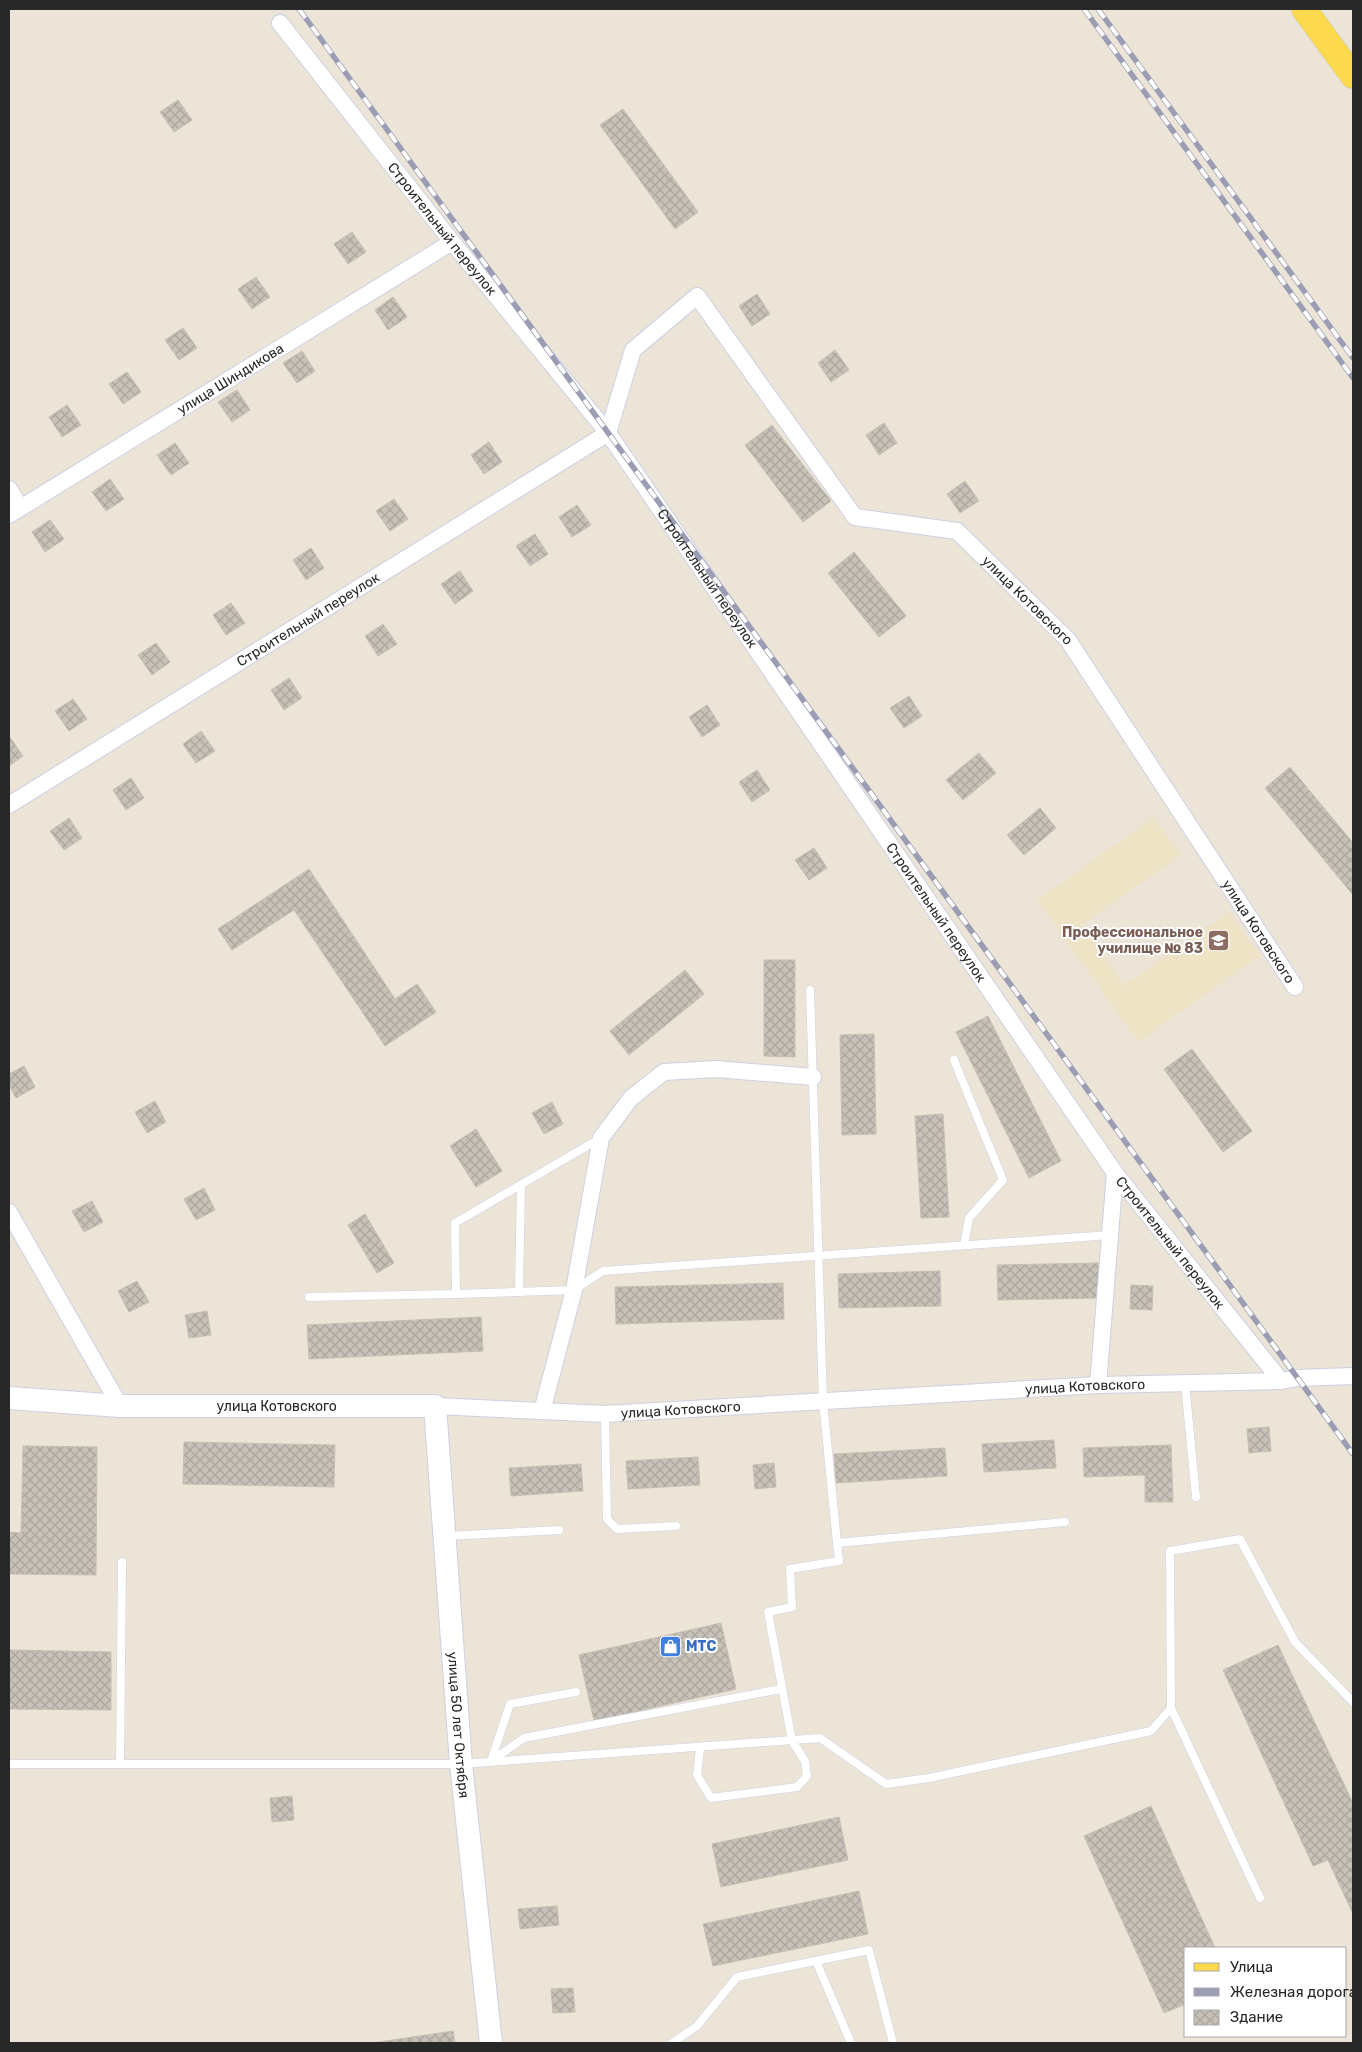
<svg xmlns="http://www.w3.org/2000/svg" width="1362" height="2052" font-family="Rubik,sans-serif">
<defs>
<pattern id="building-cross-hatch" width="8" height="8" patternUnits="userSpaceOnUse" patternTransform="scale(1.25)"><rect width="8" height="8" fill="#c7c1b8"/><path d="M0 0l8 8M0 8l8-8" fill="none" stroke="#aba69e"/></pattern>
</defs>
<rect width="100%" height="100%" fill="#ece4d7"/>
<!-- education -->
<polygon fill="#efe3c5" points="1154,817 1181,855 1082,925 1124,985 1229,912 1260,956 1138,1042 1037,900"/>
<!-- building -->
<g fill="url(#building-cross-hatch)" stroke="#c7c0b1">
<polygon points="178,100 192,120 174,132 160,112"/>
<polygon points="623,109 698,212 675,229 600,125"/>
<polygon points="352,232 366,252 348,264 334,244"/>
<polygon points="256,277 270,297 252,309 238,289"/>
<polygon points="757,294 770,314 752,326 739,306"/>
<polygon points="393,297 407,317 388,330 375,310"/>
<polygon points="183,328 197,348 179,360 165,340"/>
<polygon points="835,350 849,370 831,382 818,363"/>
<polygon points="302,351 315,371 297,383 283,363"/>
<polygon points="127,372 141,392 123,404 109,384"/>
<polygon points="237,390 250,410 232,422 218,402"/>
<polygon points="67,405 81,425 62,437 49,417"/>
<polygon points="884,423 897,443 879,455 866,435"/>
<polygon points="772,425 831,501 803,522 745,445"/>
<polygon points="489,442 502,462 484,474 471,455"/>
<polygon points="175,443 189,463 171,475 157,455"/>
<polygon points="110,479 124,499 106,511 92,492"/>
<polygon points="965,481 979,501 960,513 947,494"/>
<polygon points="394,499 408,519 390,531 376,511"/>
<polygon points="577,505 591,525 572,537 559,517"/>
<polygon points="50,520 64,539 45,552 32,532"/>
<polygon points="535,534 548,554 530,566 516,546"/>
<polygon points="311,548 324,568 306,580 293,560"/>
<polygon points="854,552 906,616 879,637 828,573"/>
<polygon points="460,571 473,591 455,604 441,584"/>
<polygon points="231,603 245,623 226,635 213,615"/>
<polygon points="383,624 397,644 378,656 365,636"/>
<polygon points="156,643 170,662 152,675 138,655"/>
<polygon points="289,678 302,698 284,710 271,690"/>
<polygon points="909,696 922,716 904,728 890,708"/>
<polygon points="73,699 87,719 69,731 55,711"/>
<polygon points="707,705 720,725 702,737 689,717"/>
<polygon points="201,731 215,751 196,763 183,744"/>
<polygon points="9,736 23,756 9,766"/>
<polygon points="979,753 996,773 963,800 946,780"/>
<polygon points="1290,767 1353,843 1353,895 1265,788"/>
<polygon points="757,770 770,790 752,802 739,782"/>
<polygon points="131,778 144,798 126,810 113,790"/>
<polygon points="1040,808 1056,828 1024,855 1007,835"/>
<polygon points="69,818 82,838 64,850 50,831"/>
<polygon points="814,848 827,868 809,880 795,860"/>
<polygon points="309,869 395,999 417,984 436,1012 385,1046 294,910 232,950 218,929"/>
<polygon points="764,960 795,960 795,1057 764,1056"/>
<polygon points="685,970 704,994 629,1055 610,1031"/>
<polygon points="988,1016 1061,1161 1029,1178 956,1032"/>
<polygon points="874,1034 876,1134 842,1135 840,1035"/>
<polygon points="1192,1049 1252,1131 1223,1152 1164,1069"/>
<polygon points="24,1066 35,1087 16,1098 9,1085 9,1074"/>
<polygon points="155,1101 166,1122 147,1133 135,1112"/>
<polygon points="552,1102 563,1124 544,1134 532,1113"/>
<polygon points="943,1114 949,1217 921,1218 915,1116"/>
<polygon points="476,1129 502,1171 476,1187 450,1146"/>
<polygon points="204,1188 215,1210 196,1220 184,1199"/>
<polygon points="92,1201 103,1222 84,1232 72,1211"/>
<polygon points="365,1214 394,1263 377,1273 348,1225"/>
<polygon points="1099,1263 1100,1298 998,1300 997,1265"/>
<polygon points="940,1271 941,1306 839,1308 838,1274"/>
<polygon points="137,1281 149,1302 129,1312 118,1291"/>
<polygon points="783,1283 784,1319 616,1324 615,1287"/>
<polygon points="1131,1285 1153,1286 1152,1310 1130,1309"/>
<polygon points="207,1311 211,1335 189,1338 185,1315"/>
<polygon points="481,1317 483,1351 309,1359 307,1325"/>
<polygon points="1269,1427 1271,1451 1249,1453 1247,1429"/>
<polygon points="1054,1440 1056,1468 984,1472 982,1444"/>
<polygon points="184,1442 335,1445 334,1487 183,1484"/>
<polygon points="1171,1445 1173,1502 1145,1502 1145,1475 1084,1477 1083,1448"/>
<polygon points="23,1446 97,1447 96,1575 9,1574 9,1532 21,1533"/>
<polygon points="945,1448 947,1476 836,1483 834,1454"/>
<polygon points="698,1457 700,1485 628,1489 626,1461"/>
<polygon points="774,1463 776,1487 755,1489 753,1465"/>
<polygon points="581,1464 583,1491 511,1496 509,1468"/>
<polygon points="721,1623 736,1689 594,1721 579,1655"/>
<polygon points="1278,1645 1353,1803 1353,1914 1328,1860 1313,1866 1223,1670"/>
<polygon points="9,1650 111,1652 111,1710 9,1709"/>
<polygon points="292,1796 294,1820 272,1822 270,1798"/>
<polygon points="1151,1806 1215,1948 1186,1948 1186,2004 1164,2013 1084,1836"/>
<polygon points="839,1817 848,1860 721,1887 712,1844"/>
<polygon points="859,1891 868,1934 713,1966 703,1924"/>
<polygon points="557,1906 559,1925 520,1929 518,1909"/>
<polygon points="573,1988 575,2012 553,2013 551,1989"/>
<polygon points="453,2031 455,2043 372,2043"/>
</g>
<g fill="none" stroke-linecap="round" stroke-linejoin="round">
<defs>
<g id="lane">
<polyline points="810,990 823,1401 837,1543 1065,1522"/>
<polyline points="954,1060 1003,1180 969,1218 964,1245"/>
<polyline points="519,1292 521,1185"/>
<polyline points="456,1294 574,1290 603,1271 1110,1235"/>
<polyline points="309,1297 456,1294 455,1223 599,1139"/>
<polyline points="1185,1383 1196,1497"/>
<polyline points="605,1414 607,1519 617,1529 676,1526"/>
<polyline points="447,1536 559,1530"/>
<polyline points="1171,1708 1260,1898"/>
<polyline points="700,1748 697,1775 711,1798 797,1787 807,1776 805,1761 792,1741 768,1612 792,1607 790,1569 839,1561 837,1543"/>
<polyline points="491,1761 524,1738 781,1689"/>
<polyline points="491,1761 510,1704 576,1692"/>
<polyline points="9,1764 461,1764 820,1738 886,1784 929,1778 1151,1731 1171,1708 1170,1551 1240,1539 1295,1642 1353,1702"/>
<polyline points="120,1764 122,1562"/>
<polyline points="816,1961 851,2043"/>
<polyline points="672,2043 697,2026 737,1977 869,1950 893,2043"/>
</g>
<g id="street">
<path id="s1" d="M 280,23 L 452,242 L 608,433 L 1115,1173 L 1281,1381"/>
<polyline points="9,489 20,507"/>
<path id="s2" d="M 9,515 L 452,242"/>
<path id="s3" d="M 9,805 L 608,433 L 633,350 L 697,296 L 855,517 L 957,531 L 1068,640 L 1295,987"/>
<polyline points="9,1212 120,1406"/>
<polyline points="1098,1385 1115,1173"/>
<path id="s4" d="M 435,1406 L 605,1414 L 1098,1385 L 1281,1381 L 1297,1378 L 1353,1376"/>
<polyline points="542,1411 574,1290 601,1138 631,1098 664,1072 716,1069 813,1077"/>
</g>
<g id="secondary">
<path id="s5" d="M 9,1398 L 120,1406 L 435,1406 L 461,1764 L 491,2043"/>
</g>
<polyline id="primary" points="1304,9 1353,76"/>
</defs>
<!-- lane casing -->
<use href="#lane" stroke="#cdd0e3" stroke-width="9"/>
<!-- street casing -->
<use href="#street" stroke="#cdd0e3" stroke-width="18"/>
<!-- secondary casing -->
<use href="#secondary" stroke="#cdd0e3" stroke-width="24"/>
<!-- primary casing -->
<use href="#primary" stroke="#c7c7c7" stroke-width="26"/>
<!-- lane -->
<use href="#lane" stroke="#fff" stroke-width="8"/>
<!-- street -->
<use href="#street" stroke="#fff" stroke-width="16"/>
<!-- secondary -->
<use href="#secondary" stroke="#fff" stroke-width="22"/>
<!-- primary -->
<use href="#primary" stroke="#fcd94d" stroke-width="25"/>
<defs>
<g id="rail">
<polyline points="299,9 1353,1454"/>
<polyline points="1084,9 1353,378"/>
<polyline points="1098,9 1353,358"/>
</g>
</defs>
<!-- rail casing -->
<use href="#rail" stroke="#9a9db4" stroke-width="5.5"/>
<!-- rail -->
<use href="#rail" stroke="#fff" stroke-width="4" stroke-dasharray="11" stroke-linecap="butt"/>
</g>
<!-- icons -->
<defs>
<symbol id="school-square" viewBox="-11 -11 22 22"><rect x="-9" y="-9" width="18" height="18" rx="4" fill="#8d6e63" stroke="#fff"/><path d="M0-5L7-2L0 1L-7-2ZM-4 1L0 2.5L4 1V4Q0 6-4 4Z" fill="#fff"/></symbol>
<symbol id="shop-square" viewBox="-11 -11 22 22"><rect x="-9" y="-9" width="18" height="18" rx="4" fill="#3f7fe0" stroke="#fff"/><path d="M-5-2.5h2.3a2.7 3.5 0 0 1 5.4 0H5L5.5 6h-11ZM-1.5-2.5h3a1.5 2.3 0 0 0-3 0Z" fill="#fff"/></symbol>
</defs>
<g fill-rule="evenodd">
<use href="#school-square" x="1206" y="928" width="25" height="25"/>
<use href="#shop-square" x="658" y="1634" width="25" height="25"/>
</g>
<g text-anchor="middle" stroke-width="4" stroke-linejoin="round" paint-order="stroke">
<!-- street labels -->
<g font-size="14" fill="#282828" stroke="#fff">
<text dy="5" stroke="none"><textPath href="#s1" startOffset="262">Строительный переулок</textPath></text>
<text dy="5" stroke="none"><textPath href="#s2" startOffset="260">улица Шиндикова</textPath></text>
<text dy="5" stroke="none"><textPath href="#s1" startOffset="701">Строительный переулок</textPath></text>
<text dy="5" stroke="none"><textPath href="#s3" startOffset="1349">улица Котовского</textPath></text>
<text dy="5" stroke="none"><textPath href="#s3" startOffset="352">Строительный переулок</textPath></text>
<text dy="5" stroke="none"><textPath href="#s1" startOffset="1106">Строительный переулок</textPath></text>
<text dy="5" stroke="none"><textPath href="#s3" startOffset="1754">улица Котовского</textPath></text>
<text dy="5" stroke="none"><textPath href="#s1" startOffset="1511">Строительный переулок</textPath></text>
<text dy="5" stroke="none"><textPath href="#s4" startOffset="651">улица Котовского</textPath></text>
<text dy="5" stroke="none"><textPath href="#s5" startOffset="268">улица Котовского</textPath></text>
<text dy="5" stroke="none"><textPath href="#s4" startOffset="246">улица Котовского</textPath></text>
<text dy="5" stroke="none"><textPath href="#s5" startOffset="746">улица 50 лет Октября</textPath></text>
</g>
<!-- education labels -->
<g font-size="14" font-weight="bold" fill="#785e54" stroke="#fff" text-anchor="end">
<text x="1203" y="937">Профессиональное<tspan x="1203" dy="16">училище № 83</tspan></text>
</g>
<!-- shop labels -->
<g font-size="14" font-weight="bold" fill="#366cbe" stroke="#fff" text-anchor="start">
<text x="686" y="1651">МТС</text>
</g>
</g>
<!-- border -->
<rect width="1362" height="2052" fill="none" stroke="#282828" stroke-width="20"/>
<!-- legend -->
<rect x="1184" y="1947" width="162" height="90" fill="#ffffff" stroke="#a9a9a9"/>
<rect x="1194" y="1963" width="25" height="8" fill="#fcd94d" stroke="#a9a9a9"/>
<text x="1230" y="1972" font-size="15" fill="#282828">Улица</text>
<rect x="1194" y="1988" width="25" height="8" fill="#9a9db4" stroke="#a9a9a9"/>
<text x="1230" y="1997" font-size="15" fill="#282828">Железная дорога</text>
<rect x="1194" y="2010" width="25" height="15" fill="url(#building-cross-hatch)" stroke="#a9a9a9"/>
<text x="1230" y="2022" font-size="15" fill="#282828">Здание</text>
</svg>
